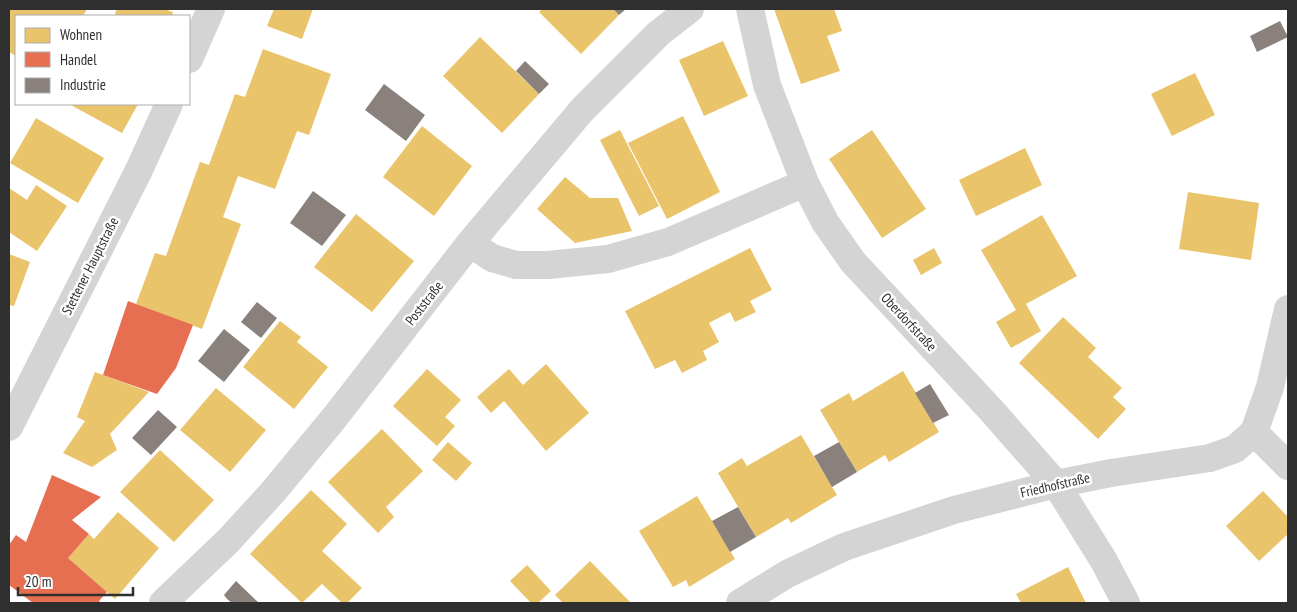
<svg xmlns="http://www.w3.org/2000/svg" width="1297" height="612" font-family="'PT Sans Narrow',sans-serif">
<rect width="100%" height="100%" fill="#fff"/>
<!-- homes -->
<g fill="#e9c46a">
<polygon points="9,9 87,9 83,16 16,16 16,56 9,52"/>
<polygon points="117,9 164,9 173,12 172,16 114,16"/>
<polygon points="274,9 313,9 302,39 267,26"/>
<polygon points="542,9 613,9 619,15 581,54 539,12"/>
<polygon points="774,9 834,9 842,31 827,36 840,71 801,84"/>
<polygon points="480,37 539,94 502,133 443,76"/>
<polygon points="723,41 748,96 704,116 679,60"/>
<polygon points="263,49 331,74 309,135 297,131 275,189 238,176 223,217 241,224 202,329 136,304 155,253 166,256 200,162 209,165 235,94 245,97"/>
<polygon points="1195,73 1215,115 1172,136 1151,94"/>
<polygon points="69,104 138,104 122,133"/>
<polygon points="683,116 720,192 667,219 628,143"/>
<polygon points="36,118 104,158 78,203 10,163"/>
<polygon points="422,126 472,166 434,216 383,177"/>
<polygon points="620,130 659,206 639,216 600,140"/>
<polygon points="872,130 926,209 882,238 829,159"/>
<polygon points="1025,148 1042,185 976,216 959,180"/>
<polygon points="565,177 590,198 618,198 632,231 575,243 537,209"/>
<polygon points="36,185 67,206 37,251 9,232 9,188 27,200"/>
<polygon points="1188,192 1259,203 1251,260 1179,249"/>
<polygon points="356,214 414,261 372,312 314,267"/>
<polygon points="1042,215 1077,276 1026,304 1041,331 1011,348 996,322 1016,310 981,250"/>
<polygon points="750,248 772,290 750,301 756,312 735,322 730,312 709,323 719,342 703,351 707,360 682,373 675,360 655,369 625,311"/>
<polygon points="934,248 942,263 921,275 913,260"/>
<polygon points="9,254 30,262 14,306 9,305"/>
<polygon points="1063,317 1096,348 1088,357 1122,388 1113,397 1126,409 1098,439 1019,363"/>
<polygon points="280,321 301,337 297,342 328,367 294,409 243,367"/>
<polygon points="546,364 589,413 546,451 504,401 491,413 477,397 509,369 523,385"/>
<polygon points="427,369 461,400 445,417 455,426 437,446 393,406"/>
<polygon points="903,371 939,432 889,462 885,455 857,472 820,410 849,393 853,401"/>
<polygon points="95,372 149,392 110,434 117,450 92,467 63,453 85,421 77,417"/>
<polygon points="216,388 266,430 230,472 180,430"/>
<polygon points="382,429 423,471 386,507 394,517 378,533 328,482"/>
<polygon points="801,435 837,495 791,523 788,518 756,537 718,473 742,458 747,466"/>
<polygon points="448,442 472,463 456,481 432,460"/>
<polygon points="160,450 214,500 174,542 120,492"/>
<polygon points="311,490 347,524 322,551 362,588 347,603 342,603 322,584 302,603 250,554"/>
<polygon points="1263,491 1288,517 1288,534 1259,561 1226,526"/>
<polygon points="697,496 735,559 689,587 686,580 673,587 639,531"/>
<polygon points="118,512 159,548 115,599 68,558 89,534 94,539"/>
<polygon points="590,561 631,603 563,603 555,595"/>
<polygon points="527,565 551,591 538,603 531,603 510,581"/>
<polygon points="1068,567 1086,603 1021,603 1016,594"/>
</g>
<!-- shops -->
<g fill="#e76f51">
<polygon points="128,301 193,325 176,368 157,394 103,375"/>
<polygon points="52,475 101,497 72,520 89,534 68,558 107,592 99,601 101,603 33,603 9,585 9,545 16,535 26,542"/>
</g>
<!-- industry -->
<g fill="#8a817c">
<polygon points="613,9 626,9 619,15"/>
<polygon points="1280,21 1288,37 1257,52 1250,36"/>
<polygon points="525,61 549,84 539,94 516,71"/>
<polygon points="384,84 425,115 406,141 365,110"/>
<polygon points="313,191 346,215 322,246 290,223"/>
<polygon points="257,302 277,318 261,338 241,322"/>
<polygon points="224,329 250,350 224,382 198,361"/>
<polygon points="930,384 949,415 933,423 915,393"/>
<polygon points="158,410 177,427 151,455 132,438"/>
<polygon points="839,442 857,472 832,487 814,456"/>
<polygon points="738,507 756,537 730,552 712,521"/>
<polygon points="236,581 259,603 232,603 227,599 224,595"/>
</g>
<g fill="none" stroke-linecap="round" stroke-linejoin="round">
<!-- minor -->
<g stroke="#d4d4d4" stroke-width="28">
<polyline points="750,9 767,85 805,183 825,222 853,262 992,411 1056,484 1104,561 1126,603"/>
<polyline points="189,59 211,9"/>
<polyline points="470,243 492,258 516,265 548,265 608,259 668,242 805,183"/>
<polyline points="9,427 139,170 169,104"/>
<polyline points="1254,432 1288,466"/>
<polyline points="163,603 228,541 272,493 335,417 470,243 582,110 659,33 690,9"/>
<polyline points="740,603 787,574 844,547 954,510 1056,484 1111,473 1210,458 1235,449 1254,432 1270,387 1288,309"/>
</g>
</g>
<g text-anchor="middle" stroke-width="5" stroke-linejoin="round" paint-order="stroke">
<!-- street labels -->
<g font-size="14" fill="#2f2f2f" stroke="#fff">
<text transform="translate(90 266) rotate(-63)" y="5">Stettener Hauptstraße</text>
<text transform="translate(424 303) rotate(-52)" y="5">Poststraße</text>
<text transform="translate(909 322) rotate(47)" y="5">Oberdorfstraße</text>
<text transform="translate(1055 485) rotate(-13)" y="5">Friedhofstraße</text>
</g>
</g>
<!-- border -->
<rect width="1297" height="612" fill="none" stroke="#2f2f2f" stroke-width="20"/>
<!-- legend -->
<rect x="15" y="15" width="175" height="90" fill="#ffffff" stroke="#acacac"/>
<rect x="25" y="28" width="25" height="15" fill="#e9c46a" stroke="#acacac"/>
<text x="60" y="40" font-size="15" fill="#2f2f2f">Wohnen</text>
<rect x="25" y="52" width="25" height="15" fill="#e76f51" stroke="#acacac"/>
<text x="60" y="65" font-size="15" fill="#2f2f2f">Handel</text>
<rect x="25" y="78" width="25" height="15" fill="#8a817c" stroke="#acacac"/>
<text x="60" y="90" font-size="15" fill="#2f2f2f">Industrie</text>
<!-- scale -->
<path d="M18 587v8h115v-8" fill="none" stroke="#2f2f2f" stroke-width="2.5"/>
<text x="25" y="587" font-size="15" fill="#2f2f2f" stroke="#ffffff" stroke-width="4" paint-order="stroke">20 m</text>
</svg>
